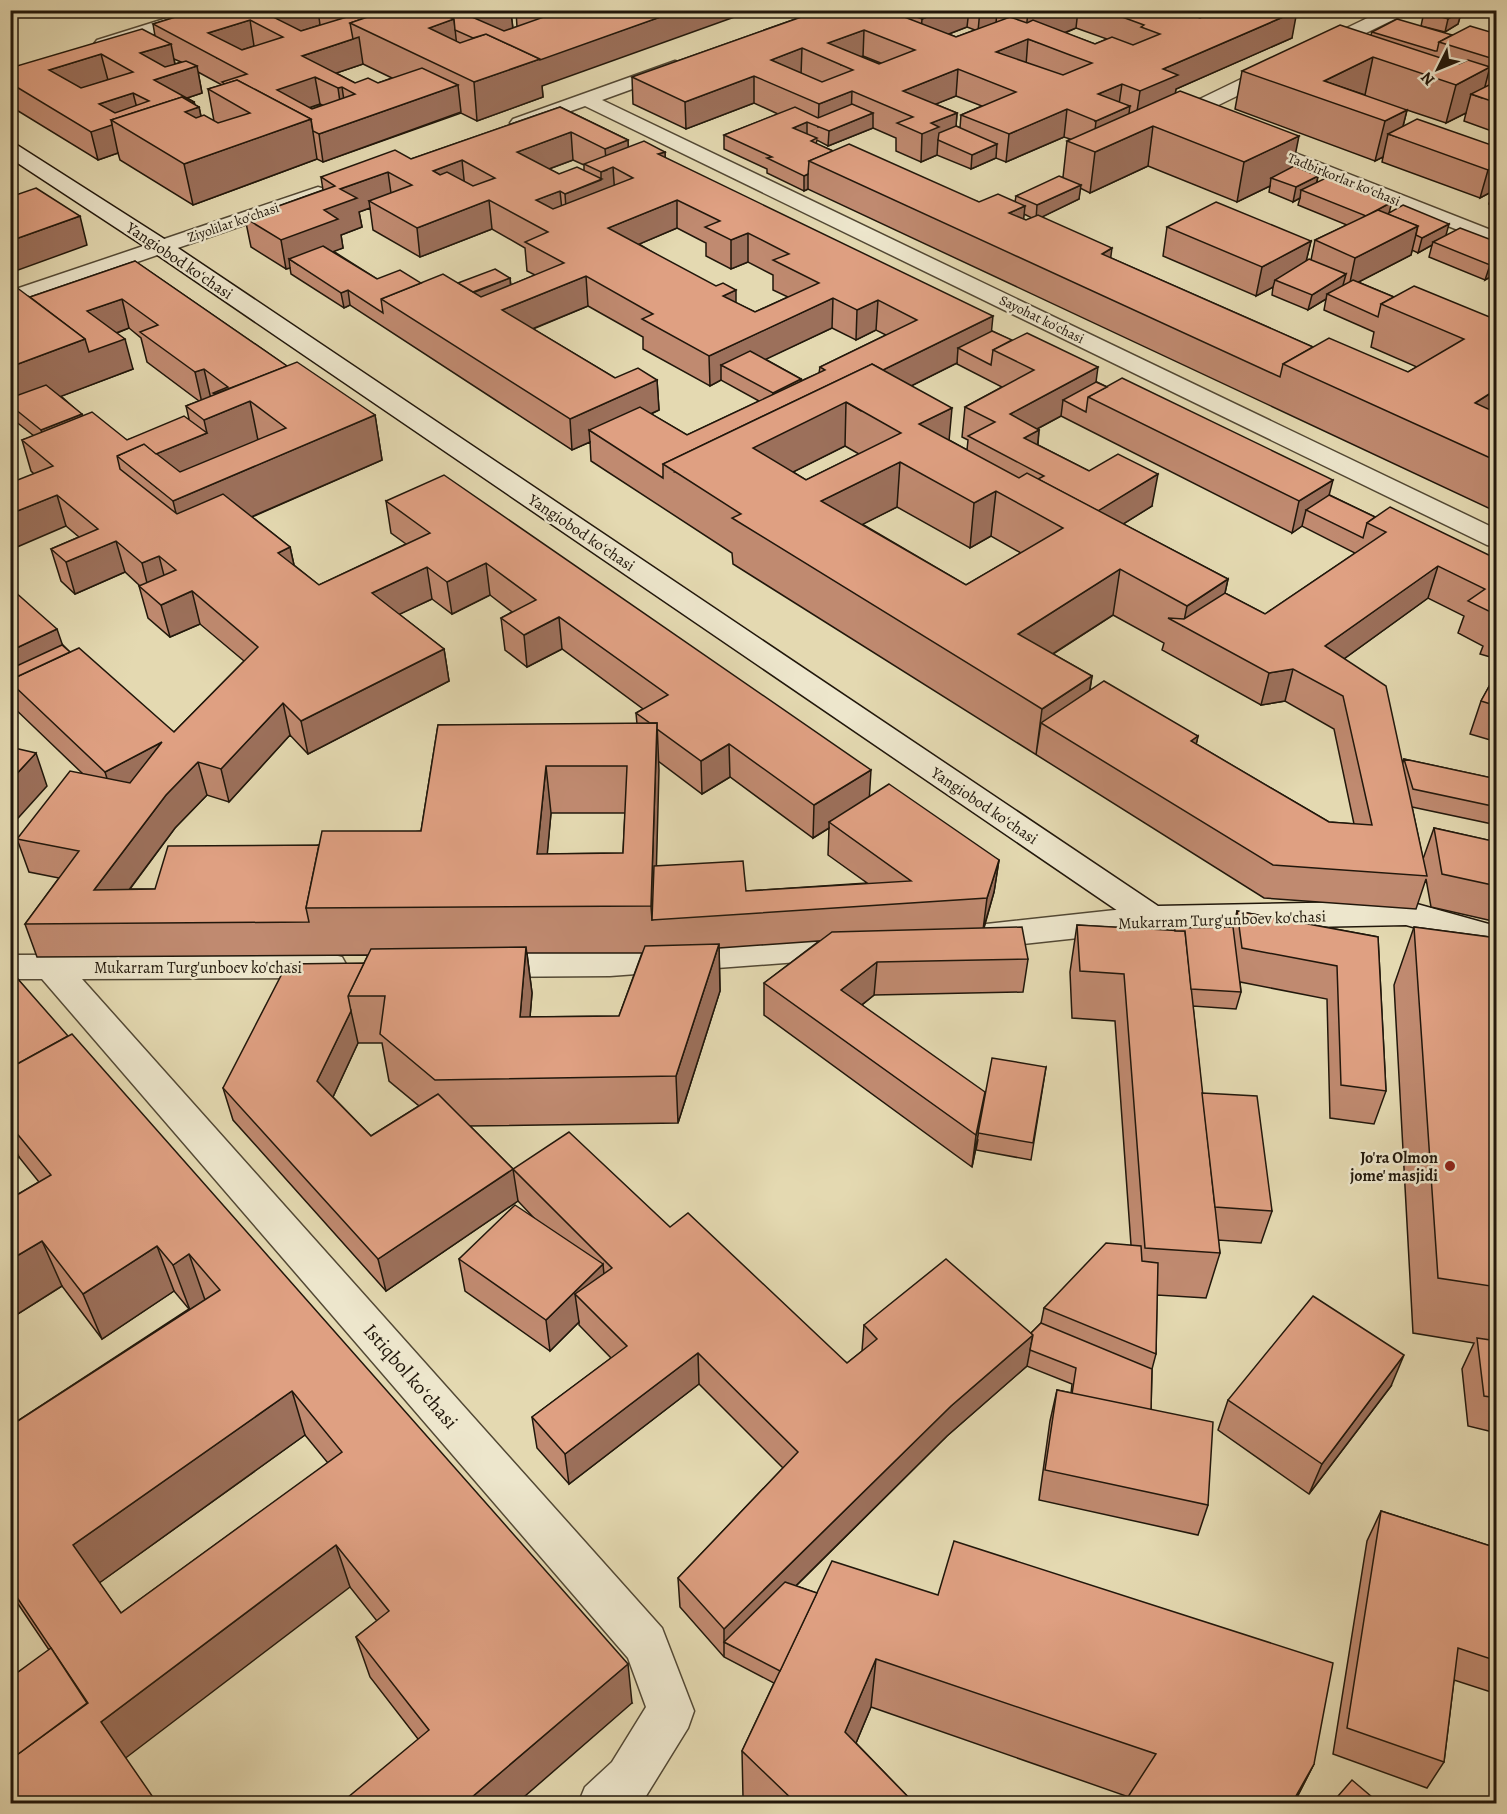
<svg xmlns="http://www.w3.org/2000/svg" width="1507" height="1814" font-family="Alegreya,serif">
<rect width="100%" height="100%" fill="#e4d9b1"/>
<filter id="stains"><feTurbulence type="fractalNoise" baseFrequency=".00333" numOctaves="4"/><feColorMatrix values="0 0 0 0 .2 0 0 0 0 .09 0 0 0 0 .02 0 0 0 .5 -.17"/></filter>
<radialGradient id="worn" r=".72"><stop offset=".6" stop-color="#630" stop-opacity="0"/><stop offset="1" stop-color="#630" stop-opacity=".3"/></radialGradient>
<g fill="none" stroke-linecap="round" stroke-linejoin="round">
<defs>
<g id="street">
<polygon points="193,10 222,10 219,14 109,48 97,48 94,44 97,40"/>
<path d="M 1384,10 L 1408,10 L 1405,14 L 1198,115 L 1205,120 L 1202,124 C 1192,127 1178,124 1172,115 L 1175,111 Z"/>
<polygon points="675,61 682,63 684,67 682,71 602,100 1496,529 1496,547 1487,545 585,106 520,129 513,127 510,123 513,119"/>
<polygon points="1252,136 1496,232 1496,245 1245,146 1242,142 1245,138"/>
<polygon points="318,187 325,189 328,193 325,197 10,306 10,291"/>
<polygon points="1152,906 1164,910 1169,918 1164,926 1152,930 977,949 965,946 960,937 965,928 977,925"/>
<polygon points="851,934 863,937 868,946 863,955 851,958 610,976 483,977 471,974 466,965 471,956 483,953 610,952"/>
<polygon points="330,954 342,957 347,966 342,975 330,978 82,979 662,1628 694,1711 688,1728 646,1796 638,1804 578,1804 585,1787 612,1762 646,1707 628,1658 42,979 10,979 10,955"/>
</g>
<polygon id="secondary" points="10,143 17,145 169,242 1158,906 1406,901 1496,926 1496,950 1406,925 1152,930 1140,926 153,252 10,158"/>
</defs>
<!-- street casing -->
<use href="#street" stroke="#524834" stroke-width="3"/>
<!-- secondary casing -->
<use href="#secondary" stroke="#21170b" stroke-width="3"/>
<!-- street -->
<use href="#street" fill="#ede6cc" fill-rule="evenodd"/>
<!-- secondary -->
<use href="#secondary" fill="#ede6cc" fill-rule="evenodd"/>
</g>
<!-- wall -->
<g fill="#c08a70" stroke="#21170b" stroke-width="1.5" fill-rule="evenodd">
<path d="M 198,10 L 564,10 L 542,86 L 543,97 L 477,121 L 461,113 L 323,162 L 317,159 L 193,205 L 120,160 L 118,153 L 98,160 L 10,106 L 10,68 L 155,36 L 153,24 ZM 516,11 L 517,27 L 513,28 L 511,13 ZM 174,59 L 181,62 L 175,64 ZM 363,64 L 392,78 L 378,83 L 355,83 L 336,73 ZM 198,72 L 222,85 L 208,89 L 214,121 L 201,116 L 199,107 L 195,105 L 194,102 L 187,98 L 202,93 ZM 320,104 L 322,105 L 312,109 L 309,108 Z"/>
<path d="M 821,10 L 1294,10 L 1292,38 L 1176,89 L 1175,93 L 1293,167 L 1318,176 L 1317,182 L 1445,235 L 1497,242 L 1497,273 L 1485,280 L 1429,257 L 1432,245 L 1418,253 L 1412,250 L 1411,255 L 1358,282 L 1394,297 L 1497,320 L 1497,512 L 808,189 L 804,191 L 767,173 L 767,169 L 724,149 L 724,135 L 778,114 L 754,103 L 686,129 L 633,104 L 632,77 ZM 967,27 L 975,30 L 956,37 L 949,34 ZM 1076,28 L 1107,39 L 1095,44 L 1065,33 ZM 863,56 L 881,63 L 879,64 L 861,57 ZM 956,96 L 982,106 L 961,115 L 960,128 L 956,126 L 957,113 L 935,104 ZM 873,128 L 896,138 L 896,151 L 921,162 L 937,155 L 971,169 L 996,158 L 1006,162 L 1064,137 L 1070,139 L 1067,141 L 1063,177 L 1016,196 L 1015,202 L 979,202 L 833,151 L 816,144 L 817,140 L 828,146 ZM 1148,166 L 1237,202 L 1270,186 L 1269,192 L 1293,202 L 1300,198 L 1298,205 L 1347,225 L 1315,240 L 1311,260 L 1306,261 L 1311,241 L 1167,227 L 1163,256 L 1256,296 L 1273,287 L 1272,295 L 1308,310 L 1326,299 L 1324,310 L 1374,332 L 1371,347 L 1417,367 L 1408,372 L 1313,347 L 1111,258 L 1041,217 L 1079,199 L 1080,188 L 1090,193 ZM 1024,214 L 1032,218 L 1026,220 L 1023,219 Z"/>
<polygon points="1462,10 1458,24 1445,32 1421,26 1424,12"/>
<polygon points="1471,10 1497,10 1497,18"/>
<polygon points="1372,32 1452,35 1497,34 1497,133 1464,121 1466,113 1446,123 1407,110 1403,126 1497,147 1497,206 1489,204 1493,191 1480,198 1382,162 1383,157 1375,161 1235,109 1242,71 1371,35"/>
<path d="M 560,107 L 628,140 L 628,147 L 665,152 L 665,158 L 992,331 L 1375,517 L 1497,559 L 1497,659 L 1480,654 L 1483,646 L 1458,633 L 1464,616 L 1428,598 L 1344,659 L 1403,762 L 1404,759 L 1497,779 L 1497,825 L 1412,807 L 1423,859 L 1434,828 L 1497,842 L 1497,922 L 1431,907 L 1426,879 L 1416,909 L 1264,898 L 733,564 L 732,553 L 591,461 L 590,442 L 572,450 L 350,305 L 344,308 L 291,274 L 290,268 L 286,269 L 251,247 L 245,218 L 323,190 L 321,177 L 411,159 ZM 573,160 L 584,165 L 584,170 L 559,174 L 549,169 ZM 370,208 L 373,230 L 420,257 L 492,229 L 525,248 L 527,271 L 535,275 L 511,285 L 510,278 L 458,283 L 421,283 L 377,279 L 333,251 L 343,248 L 341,235 L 362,227 L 359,212 ZM 677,228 L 706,243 L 706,256 L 731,269 L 748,262 L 773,275 L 773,290 L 788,297 L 755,312 L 736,303 L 639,244 ZM 588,306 L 643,337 L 643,349 L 710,386 L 721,380 L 759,401 L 687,435 L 651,414 L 659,410 L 657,380 L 615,378 L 533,329 ZM 832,328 L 856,340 L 876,330 L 886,335 L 820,367 L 819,373 L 801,381 L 801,379 L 765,359 ZM 957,363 L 957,364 L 1002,387 L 965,407 L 962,437 L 968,440 L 967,450 L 949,440 L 911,386 ZM 1061,416 L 1292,533 L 1302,526 L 1355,553 L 1265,614 L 1225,593 L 1228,579 L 1123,524 L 1152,506 L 1089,471 L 1038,445 L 1039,430 L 1037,429 ZM 845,446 L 859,454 L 806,480 L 793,472 ZM 897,507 L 970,548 L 991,536 L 1021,553 L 966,585 L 862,524 ZM 1113,615 L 1164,643 L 1162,650 L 1261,705 L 1285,701 L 1334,729 L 1354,824 L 1329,822 L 1196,744 L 1198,736 L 1090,690 L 1092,676 L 1053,654 Z"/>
<path d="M 135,261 L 287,366 L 375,415 L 382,460 L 252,517 L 290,547 L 294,565 L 319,585 L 406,544 L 391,533 L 386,501 L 869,797 L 999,860 L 994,892 L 984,928 L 1028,959 L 1023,992 L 874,995 L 862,1005 L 981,1117 L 1046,1067 L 1031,1160 L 976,1150 L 978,1139 L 972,1167 L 764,1015 L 764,983 L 819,941 L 719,948 L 720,991 L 678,1123 L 470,1126 L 513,1169 L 670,1227 L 847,1363 L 862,1351 L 864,1325 L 1031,1333 L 1041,1323 L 1044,1308 L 1131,1245 L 1115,1021 L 1072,1018 L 1070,972 L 1077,925 L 1174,931 L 1175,928 L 1233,927 L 1237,911 L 1378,937 L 1386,1091 L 1374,1124 L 1330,1118 L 1327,999 L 1240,982 L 1241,992 L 1236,1009 L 1193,1006 L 1202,1093 L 1272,1211 L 1261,1243 L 1218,1240 L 1220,1253 L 1206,1298 L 1157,1295 L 1156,1354 L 1152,1369 L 1151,1410 L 1208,1505 L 1198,1535 L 1039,1500 L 1050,1421 L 1057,1390 L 1071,1393 L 1072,1384 L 1027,1366 L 947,1436 L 796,1586 L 1314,1764 L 1294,1803 L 1124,1803 L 1129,1797 L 871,1707 L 856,1743 L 914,1803 L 749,1803 L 743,1797 L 742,1751 L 774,1683 L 724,1657 L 680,1607 L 678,1578 L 783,1468 L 699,1384 L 569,1484 L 537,1448 L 532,1417 L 611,1358 L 579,1325 L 579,1322 L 550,1351 L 465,1291 L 459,1259 L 534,1218 L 518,1201 L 386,1291 L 233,1120 L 223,1088 L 364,963 L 368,955 L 37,957 L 25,924 L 59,878 L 29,872 L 17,839 L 83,774 L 10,704 L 10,592 L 70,652 L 174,732 L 244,661 L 200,624 L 170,637 L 148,618 L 139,586 L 140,586 L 125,572 L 75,594 L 61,581 L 51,549 L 79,537 L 66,526 L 34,474 L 31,471 L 22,440 L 34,436 L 10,417 L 10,289 L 30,297 ZM 129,328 L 141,338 L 147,362 L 199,401 L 186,406 L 189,419 L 127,440 L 83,416 L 61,396 L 133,369 L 117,333 ZM 490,595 L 512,612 L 501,618 L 505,650 L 527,667 L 562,649 L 643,709 L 636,713 L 637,724 L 438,725 L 421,831 L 319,845 L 155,889 L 130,889 L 175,828 L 207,795 L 229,802 L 290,735 L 308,754 L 449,681 L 444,649 L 399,614 L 432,599 L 452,614 ZM 658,761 L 702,794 L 730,777 L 813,838 L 829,828 L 828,855 L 867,883 L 746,891 L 656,866 ZM 551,813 L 625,813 L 623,853 L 547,854 ZM 527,953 L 642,953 L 619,1016 L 530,1017 L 532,993 ZM 358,1043 L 382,1043 L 389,1081 L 419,1106 L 371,1136 L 333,1097 Z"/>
<polygon points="1497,672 1497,742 1470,734 1481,701"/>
<polygon points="1414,927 1497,938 1497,1433 1468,1426 1462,1369 1474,1343 1413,1333 1394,985"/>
<path d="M 10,970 L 632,1703 L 418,1739 L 370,1677 L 356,1637 L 377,1621 L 350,1587 L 49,1650 L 10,1592 L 10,1426 L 189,1309 L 174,1291 L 102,1339 L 62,1286 L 10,1319 L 10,1199 L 39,1182 L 19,1157 L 10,1163 ZM 305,1435 L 328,1463 L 121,1613 L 99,1583 Z"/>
<polygon points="1391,1386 1309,1494 1218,1430 1228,1400"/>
<polygon points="1381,1511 1497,1548 1497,1694 1454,1680 1444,1762 1427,1788 1333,1754 1367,1541"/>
</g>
<!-- shaded-wall -->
<g fill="#9c705b" stroke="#21170b" stroke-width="1.5">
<polygon points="280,10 318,10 320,25 283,37 267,14"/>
<polygon points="484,10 515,10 511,13 513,30 479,41 472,17"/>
<polygon points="680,10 754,10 542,86 543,97 477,121 474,82"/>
<polygon points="945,10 969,10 967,27 920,45 922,19"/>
<polygon points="980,10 997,10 996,24 978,31"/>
<polygon points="1031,10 1078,10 1076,28 1039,43 1028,39 1026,65 996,52 1025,40 1028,12"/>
<polygon points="1462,10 1458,24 1445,32 1448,19"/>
<polygon points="1297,11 1292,38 1176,89 1174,102 1136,118 1140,91 1163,69"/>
<polygon points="454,19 458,57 429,28"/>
<polygon points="250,20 254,46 217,58 208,33"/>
<polygon points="864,30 863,56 841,65 828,43"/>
<polygon points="359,37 363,64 319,79 315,77 320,104 285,116 277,90 302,56"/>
<polygon points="171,44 176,70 146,80 140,53"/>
<polygon points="802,48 801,75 771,60"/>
<polygon points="101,54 108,80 56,97 49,70"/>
<polygon points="1373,57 1365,95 1324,81"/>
<polygon points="197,66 202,93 160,107 154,80"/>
<polygon points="1490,67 1482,98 1471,94 1466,113 1446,123 1456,85"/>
<polygon points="958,69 956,96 909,115 903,91"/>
<polygon points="754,76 754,103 686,129 685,102"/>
<polygon points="1122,84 1118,111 1095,121 1098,94"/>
<polygon points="458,85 461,112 323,162 319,134"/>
<polygon points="342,87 346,114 342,116 338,88"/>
<polygon points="852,91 851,118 818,127 819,104"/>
<polygon points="133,93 139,116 111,120 118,153 98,160 91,132 99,104"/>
<polygon points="194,102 196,108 199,107 207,146 165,112"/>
<polygon points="1130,106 1126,134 1093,149 1096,121"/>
<polygon points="1067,109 1064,137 1006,162 1009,134"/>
<polygon points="1407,110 1400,138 1388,134 1383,157 1375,161 1385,121"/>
<polygon points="873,113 873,128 828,146 829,131"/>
<polygon points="957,113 955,140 938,140 937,155 921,162 922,134 931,123"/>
<polygon points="311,119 317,159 193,205 184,164"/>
<polygon points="807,122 807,136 793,128"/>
<polygon points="1153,126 1148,166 1090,193 1095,152"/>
<polygon points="571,132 573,160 519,180 517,152"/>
<polygon points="1299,136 1291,176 1271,178 1270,186 1237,202 1244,162"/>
<polygon points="628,140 629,168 613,167 615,196 567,222 565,194 601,180 601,172 607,170 605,149"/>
<polygon points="997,144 996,158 971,169 972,155"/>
<polygon points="665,152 666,180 658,154"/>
<polygon points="462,160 465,189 433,171"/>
<polygon points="1497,165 1497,178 1493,191 1480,198 1488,170"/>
<polygon points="388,172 392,200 369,201 370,208 359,212 362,227 341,235 343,248 298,265 289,259 290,268 286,269 281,240 324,210 340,189"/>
<polygon points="808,174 808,189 804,191 804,176"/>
<polygon points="1318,176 1315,190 1301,190 1300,198 1293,202 1296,187"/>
<polygon points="1081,185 1079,199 1036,220 1037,205"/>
<polygon points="560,191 563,220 536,200"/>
<polygon points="489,200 492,229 420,257 417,228"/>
<polygon points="677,200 677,228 609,257 608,228"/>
<polygon points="1392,202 1388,217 1366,216"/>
<polygon points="1025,206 1022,234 1009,213"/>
<polygon points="80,216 87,245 10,273 10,241"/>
<polygon points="1449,224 1445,239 1433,242 1432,245 1418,253 1422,238"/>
<polygon points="1418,226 1411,255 1349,287 1355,258"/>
<polygon points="748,233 748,262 731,269 731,240"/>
<polygon points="1311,241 1304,270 1275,280 1273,287 1256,296 1262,267"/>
<polygon points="1112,248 1108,278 1102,254"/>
<polygon points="1497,261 1497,273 1485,280 1490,265"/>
<polygon points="1346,274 1342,289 1327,294 1326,299 1308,310 1312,295"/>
<polygon points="586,276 588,306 505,340 502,310"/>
<polygon points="510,278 511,293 462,313 460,298"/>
<polygon points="348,290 350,305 344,308 341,293"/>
<polygon points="736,290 736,320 723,296"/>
<polygon points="833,298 832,328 737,373 721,365 721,380 710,386 709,356"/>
<polygon points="122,299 129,328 95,341 87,311"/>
<polygon points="878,300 876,330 856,340 857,310"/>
<polygon points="993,316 990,346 958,348 957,363 861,411 846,402 845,446 753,492 675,472"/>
<polygon points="85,339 125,339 133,369 20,412 10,405 10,367"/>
<polygon points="1098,367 1094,397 1088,397 1063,400 1061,416 1007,445 1010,414"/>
<polygon points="204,369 211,399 202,403 195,372"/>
<polygon points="801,379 801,395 772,409 773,393"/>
<polygon points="657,380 659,410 600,437 589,430 590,442 572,450 570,419"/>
<polygon points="1497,389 1497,424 1475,403"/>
<polygon points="250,401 259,445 157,488 129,465 207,433 204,420"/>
<polygon points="952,408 948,452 919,424"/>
<polygon points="82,414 87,430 46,446 41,430"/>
<polygon points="375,415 382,460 184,546 173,501"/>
<polygon points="1039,430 1036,461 1024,438"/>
<polygon points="900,462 897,507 820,546 821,501"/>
<polygon points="1158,474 1152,506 1096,541 1085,518"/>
<polygon points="1333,480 1325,511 1306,510 1302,526 1292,533 1299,501"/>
<polygon points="996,491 991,536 970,548 974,503"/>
<polygon points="57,495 66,526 10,550 10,514"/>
<polygon points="116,541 125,572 75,594 66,562"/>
<polygon points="290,547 297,579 278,553"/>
<polygon points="159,556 167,587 150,595 142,563"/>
<polygon points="486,563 490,595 452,614 447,582"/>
<polygon points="1438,566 1428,598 1316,679 1325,646"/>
<polygon points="427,567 432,599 377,625 372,593"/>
<polygon points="1120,569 1113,615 1012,680 1018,634"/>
<polygon points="1228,579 1218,625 1183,626 1187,606"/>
<polygon points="192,591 200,624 170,637 161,605"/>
<polygon points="559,617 562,649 527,667 524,635"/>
<polygon points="57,629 68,661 10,682 10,651"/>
<polygon points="444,649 449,681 308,754 301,721"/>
<polygon points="1293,669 1285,701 1261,705 1269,673"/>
<polygon points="1092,676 1084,723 1041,723 1036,755 1042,709"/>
<polygon points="283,703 290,735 229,802 221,769"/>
<polygon points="657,723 659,770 655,919 652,920 651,906"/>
<polygon points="1198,736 1191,769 1191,741"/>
<polygon points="162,742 115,805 105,772"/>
<polygon points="729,744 730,777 702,794 701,761"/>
<polygon points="36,753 47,786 10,827 10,781"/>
<polygon points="198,762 207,795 175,828 105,922 94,890 166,795"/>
<polygon points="546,766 551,813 543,901 537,854"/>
<polygon points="871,770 869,803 829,822 829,828 813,838 814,805"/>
<polygon points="999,860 994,892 983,930 987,898"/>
<polygon points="719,944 720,991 678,1123 676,1076"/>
<polygon points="526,947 532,993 526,1064 520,1017"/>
<polygon points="877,962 874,995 839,1023 841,990"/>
<polygon points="351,1011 358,1043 325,1114 317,1081"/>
<polygon points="985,1092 980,1125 972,1167 976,1135"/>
<polygon points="10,1137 19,1157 10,1163"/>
<polygon points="513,1169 518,1201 386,1291 378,1259"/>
<polygon points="42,1241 62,1286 10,1319 10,1260"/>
<polygon points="157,1246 174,1291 102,1339 83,1294"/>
<polygon points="189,1254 205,1300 190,1310 173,1265"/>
<polygon points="603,1264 606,1296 575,1294 579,1322 550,1351 546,1320"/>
<polygon points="1033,1335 1027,1366 947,1436 734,1647 724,1642 724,1657 724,1629 951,1406"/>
<polygon points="698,1353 699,1384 569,1484 565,1454"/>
<polygon points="1404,1355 1391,1386 1309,1494 1322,1464"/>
<polygon points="292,1391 305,1435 95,1586 73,1545"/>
<polygon points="336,1545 350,1587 123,1760 101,1722"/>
<polygon points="876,1659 871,1707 841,1779 845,1732"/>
<polygon points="628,1664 632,1703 517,1803 465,1803"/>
<polygon points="1314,1764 1294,1803 1292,1803"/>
<polygon points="10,1778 29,1803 10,1803"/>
</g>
<!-- building -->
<g fill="#dfa082" stroke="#21170b" stroke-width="1.5" fill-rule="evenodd">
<path d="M 198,10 L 280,10 L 267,14 L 301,31 L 350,16 L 339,10 L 388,10 L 350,23 L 353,39 L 302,56 L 355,83 L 368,78 L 378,83 L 422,68 L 458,85 L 319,134 L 313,131 L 311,119 L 237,80 L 225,84 L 222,82 L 247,74 L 153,24 ZM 250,20 L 283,37 L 242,50 L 208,33 ZM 315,77 L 338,88 L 342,87 L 355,94 L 312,109 L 277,90 Z"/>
<polygon points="388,10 435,10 454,19 429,28 460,43 486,34 540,59 474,82 350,23"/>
<polygon points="435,10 491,10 472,17 504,31 544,17 529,10 564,10 567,12 570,10 680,10 540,60 540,59 486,34 473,38 455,30 454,19"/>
<path d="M 821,10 L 945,10 L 922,19 L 900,11 L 894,13 L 956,37 L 1010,17 L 1027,23 L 1033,20 L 1095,44 L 1112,37 L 1133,45 L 1160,34 L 1141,27 L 1144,25 L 1103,10 L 1178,10 L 1200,18 L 1219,10 L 1294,10 L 1297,11 L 1163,69 L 1178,75 L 1140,91 L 1122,84 L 1098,94 L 1130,106 L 1096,121 L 1067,109 L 1009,134 L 961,115 L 1016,92 L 958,69 L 903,91 L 957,113 L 931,123 L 939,127 L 922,134 L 897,123 L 913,117 L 852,91 L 819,104 L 754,76 L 685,102 L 632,77 ZM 864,30 L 915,50 L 879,64 L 828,43 ZM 1028,39 L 1070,55 L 1092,63 L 1063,75 L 996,52 ZM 802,48 L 853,70 L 822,82 L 771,60 Z"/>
<polygon points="1427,10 1461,10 1448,19 1424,12"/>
<polygon points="1397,19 1452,35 1439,42 1437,51 1435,51 1372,32"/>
<polygon points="1340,25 1459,64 1468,60 1490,67 1456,85 1373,57 1324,81 1407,110 1385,121 1242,71"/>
<polygon points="1470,26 1497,34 1497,60 1439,42"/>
<path d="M 142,29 L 171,44 L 140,53 L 165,67 L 186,61 L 197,66 L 154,80 L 194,102 L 192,103 L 182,97 L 111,120 L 112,125 L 91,132 L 10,83 L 10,68 ZM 101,54 L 133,72 L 81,88 L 49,70 ZM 133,93 L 149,101 L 115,113 L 99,104 Z"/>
<polygon points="237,80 311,119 184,164 111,120 182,97 199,107 185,112 196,118 204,115 218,123 250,113 208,89"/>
<polygon points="1497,81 1497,103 1471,94"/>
<polygon points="1180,91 1299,136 1244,162 1153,126 1095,152 1067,141"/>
<polygon points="852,104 873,113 829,131 807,122 793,128 817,138 811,141 833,151 809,161 808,174 804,176 767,158 772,157 724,135 795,107 818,118"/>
<path d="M 560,107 L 628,140 L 605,149 L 571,132 L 517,152 L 559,174 L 577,167 L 602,179 L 565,194 L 560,191 L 536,200 L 553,209 L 633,178 L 613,167 L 601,172 L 584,164 L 644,141 L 665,152 L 658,154 L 993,316 L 883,370 L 872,364 L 663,464 L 663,478 L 589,430 L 640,407 L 687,435 L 825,370 L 820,367 L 917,320 L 878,300 L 857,310 L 833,298 L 709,356 L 642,319 L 653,314 L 586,276 L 502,310 L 615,378 L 638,368 L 657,380 L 570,419 L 381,299 L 443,274 L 481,297 L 564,263 L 525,242 L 548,232 L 489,200 L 417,228 L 369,201 L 412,185 L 388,172 L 340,189 L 357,198 L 324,210 L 338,219 L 281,240 L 245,218 L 335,186 L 321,177 L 395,150 L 411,159 ZM 462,160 L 495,178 L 473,186 L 447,172 L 440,175 L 433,171 ZM 677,200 L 720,221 L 705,227 L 731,240 L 748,233 L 789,254 L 773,260 L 819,283 L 755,312 L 723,296 L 736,290 L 723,283 L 716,286 L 608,228 Z"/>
<polygon points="1417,119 1497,147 1497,165 1488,170 1388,134"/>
<polygon points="956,126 997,144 972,155 938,140 939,133"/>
<polygon points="849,144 979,202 998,194 1025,206 1009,213 1026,220 1038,215 1112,248 1102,254 1313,347 1283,364 1280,377 809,161"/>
<polygon points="1294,166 1318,176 1296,187 1271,178"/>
<polygon points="1059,176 1081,185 1037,205 1016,196"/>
<polygon points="1328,177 1392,202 1366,216 1301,190"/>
<polygon points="36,188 80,216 10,241 10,197"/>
<polygon points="1216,202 1311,241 1262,267 1167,227"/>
<polygon points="1403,205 1449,224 1422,238 1416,235 1418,226 1387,214"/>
<polygon points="1378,210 1418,226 1355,258 1315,240"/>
<polygon points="1460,228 1497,242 1497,261 1490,265 1433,242"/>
<polygon points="323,246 377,279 400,270 421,283 381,299 383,313 348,290 341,293 289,259"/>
<polygon points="1309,259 1346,274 1312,295 1275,280"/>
<polygon points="135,261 287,366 215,394 213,393 228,387 204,369 195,372 140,332 158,325 122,299 87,311 125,339 89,352 85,339 30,297"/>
<polygon points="495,269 510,278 473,292 458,283"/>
<polygon points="1353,280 1394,297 1381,304 1378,317 1327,294"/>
<polygon points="1414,286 1497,320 1497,389 1475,403 1497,413 1497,461 1283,364 1329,338 1408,372 1464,339 1381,304"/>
<polygon points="16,287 85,339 10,367 10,289"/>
<polygon points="992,331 1012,340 993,350 991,365 958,348"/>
<polygon points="1027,333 1098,367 1010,414 1039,430 1024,438 1089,471 1118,454 1158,474 1098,511 1038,479 1044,476 968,436 995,422 965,407 1034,370 993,350"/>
<polygon points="750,351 801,379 773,393 721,365"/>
<polygon points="297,362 375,415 173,501 117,456 144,444 180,472 286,428 250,401 204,420 186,406"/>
<path d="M 872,364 L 952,408 L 919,424 L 1019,478 L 1027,473 L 1228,579 L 1187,606 L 1120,569 L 1018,634 L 1092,676 L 1042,709 L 732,518 L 741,514 L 663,464 ZM 846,402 L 901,433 L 806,480 L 753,448 ZM 900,462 L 974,503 L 996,491 L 1063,528 L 966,585 L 821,501 Z"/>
<polygon points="1122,378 1333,480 1299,501 1088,397"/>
<polygon points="1096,382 1107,387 1088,397 1086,412 1063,400"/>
<polygon points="46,385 82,414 41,430 10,405 10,398"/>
<polygon points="92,412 127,440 184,416 207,433 156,454 144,444 117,456 120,469 177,514 223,494 290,547 278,553 319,585 430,533 386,501 444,475 871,770 814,805 729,744 701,761 657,729 657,723 650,723 636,713 668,695 559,617 524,635 501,618 536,600 486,563 447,582 427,567 372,593 444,649 301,721 283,703 221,769 198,762 166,795 94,890 155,889 168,846 319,845 306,908 309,922 25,924 79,851 17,839 70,771 130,783 162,742 105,772 10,682 10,680 79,648 174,732 258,647 192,591 161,605 139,586 176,570 159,556 142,563 116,541 66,562 51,549 98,529 57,495 10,514 10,483 53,466 22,440"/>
<polygon points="1329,495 1375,517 1367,523 1363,538 1306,510"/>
<polygon points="1390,507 1497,559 1497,624 1491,622 1495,614 1468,601 1485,589 1438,566 1325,646 1386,686 1427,876 1273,865 1041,723 1104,681 1198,736 1191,741 1329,822 1372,825 1343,696 1293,669 1269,673 1168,618 1184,619 1225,593 1265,614 1386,532 1367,523"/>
<polygon points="14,591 57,629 10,651 10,592"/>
<polygon points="62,645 70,652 10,680 10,669"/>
<polygon points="1497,672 1497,706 1481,701"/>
<polygon points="10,686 14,696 10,693"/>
<path d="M 657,723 L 651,906 L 306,908 L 322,831 L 421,831 L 438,725 ZM 546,766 L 627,766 L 623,853 L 537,854 Z"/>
<polygon points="10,747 36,753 10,781"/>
<polygon points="1404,759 1497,779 1497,807 1413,789"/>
<polygon points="889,784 999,860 987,898 652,920 654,866 743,861 746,891 911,881 829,822"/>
<polygon points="1434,828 1497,842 1497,886 1442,874"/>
<polygon points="1237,911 1378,937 1386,1091 1341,1085 1337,966 1242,948"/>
<polygon points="1077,925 1185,931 1220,1253 1145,1248 1124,974 1080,971"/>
<polygon points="1022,927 1028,959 877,962 841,990 985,1092 976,1135 764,983 832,932"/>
<polygon points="1233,927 1241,992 1191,989 1185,931 1175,931 1175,928"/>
<polygon points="1414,927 1497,938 1497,1287 1438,1278"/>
<polygon points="719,944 676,1076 435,1080 380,1034 385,996 348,996 371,949 526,947 520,1017 619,1016 645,946"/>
<polygon points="364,963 348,996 351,1011 317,1081 371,1136 438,1094 513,1169 378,1259 223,1088 287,964"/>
<polygon points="10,970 68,1036 10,1068"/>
<path d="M 72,1034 L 628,1664 L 465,1803 L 341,1803 L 429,1730 L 356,1637 L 389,1611 L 336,1545 L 101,1722 L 157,1803 L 18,1803 L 10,1791 L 10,1760 L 88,1703 L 10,1587 L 10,1426 L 220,1290 L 189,1254 L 173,1265 L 157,1246 L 83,1294 L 42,1241 L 10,1260 L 10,1199 L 51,1175 L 10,1125 L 10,1068 ZM 292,1391 L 342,1452 L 121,1613 L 73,1545 Z"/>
<polygon points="992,1058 1046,1067 1033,1143 978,1133"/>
<polygon points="1202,1093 1257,1096 1272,1211 1215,1207"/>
<polygon points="569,1132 670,1227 688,1213 847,1363 877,1339 864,1325 946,1259 1033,1335 951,1406 724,1629 678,1578 798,1452 698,1353 565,1454 532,1417 627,1346 575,1294 612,1268 513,1169"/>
<polygon points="515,1205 603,1264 546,1320 459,1259"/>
<polygon points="1106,1243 1141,1246 1142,1261 1158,1263 1156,1354 1044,1308"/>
<polygon points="1313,1296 1404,1355 1322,1464 1228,1400"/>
<polygon points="1041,1323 1152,1369 1151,1410 1072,1394 1076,1368 1030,1350 1033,1335 1031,1333"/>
<polygon points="1477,1338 1497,1341 1497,1398 1484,1396"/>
<polygon points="1057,1390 1213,1422 1208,1505 1045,1470"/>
<polygon points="1381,1511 1497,1548 1497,1661 1458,1648 1444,1762 1347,1728"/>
<polygon points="954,1541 1333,1663 1314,1764 1292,1803 1124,1803 1156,1754 876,1659 845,1732 914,1803 796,1803 742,1751 832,1561 938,1595"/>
<polygon points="785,1582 817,1593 780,1671 724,1642"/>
<polygon points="51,1648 87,1703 10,1760 10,1678"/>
<polygon points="1352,1780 1379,1803 1332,1803"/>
<polygon points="1420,1799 1425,1803 1416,1803"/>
</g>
<!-- markers -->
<circle fill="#8f2418" stroke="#ede6cc" stroke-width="2" cx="1450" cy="1166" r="6"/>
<g text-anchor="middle" stroke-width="5" stroke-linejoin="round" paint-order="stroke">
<!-- far-street labels -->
<g font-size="14" fill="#21170b" stroke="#ede6cc">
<text transform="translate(1344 179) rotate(22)" y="5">Tadbirkorlar koʻchasi</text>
<text transform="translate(233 222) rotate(-19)" y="5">Ziyolilar koʻchasi</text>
<text transform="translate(1042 319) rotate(26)" y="5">Sayohat ko'chasi</text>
</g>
<!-- street labels -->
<g font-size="16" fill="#21170b" stroke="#ede6cc">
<text transform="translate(180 260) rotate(34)" y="6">Yangiobod koʻchasi</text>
<text transform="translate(582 532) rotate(34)" y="6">Yangiobod koʻchasi</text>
<text transform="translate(985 805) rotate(34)" y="6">Yangiobod koʻchasi</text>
<text transform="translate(1222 919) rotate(-2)" y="6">Mukarram Turg'unboev ko'chasi</text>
<text x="198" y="973">Mukarram Turg'unboev ko'chasi</text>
</g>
<!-- poi labels -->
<g font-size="16" font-weight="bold" fill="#21170b" stroke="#ede6cc" text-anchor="end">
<text x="1438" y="1163">Jo'ra Olmon<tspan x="1438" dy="18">jome' masjidi</tspan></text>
</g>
<!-- near-street labels -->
<g font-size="20" fill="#21170b" stroke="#ede6cc">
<text transform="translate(411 1376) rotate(49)" y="7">Istiqbol koʻchasi</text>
</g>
</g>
<!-- margin -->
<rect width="1507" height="1814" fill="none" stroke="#e4d9b1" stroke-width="36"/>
<rect x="12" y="12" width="1483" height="1790" fill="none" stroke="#21170b" stroke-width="3"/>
<rect x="18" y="18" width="1471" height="1778" fill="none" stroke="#21170b" stroke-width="1.5"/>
<!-- north arrow -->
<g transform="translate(1438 69) rotate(227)" stroke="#ede6cc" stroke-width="4.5" paint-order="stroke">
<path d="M0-4.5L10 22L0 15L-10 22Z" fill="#21170b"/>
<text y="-9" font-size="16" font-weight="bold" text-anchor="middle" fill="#21170b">N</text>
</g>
<rect width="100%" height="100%" filter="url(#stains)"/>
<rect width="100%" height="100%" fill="url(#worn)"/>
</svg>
